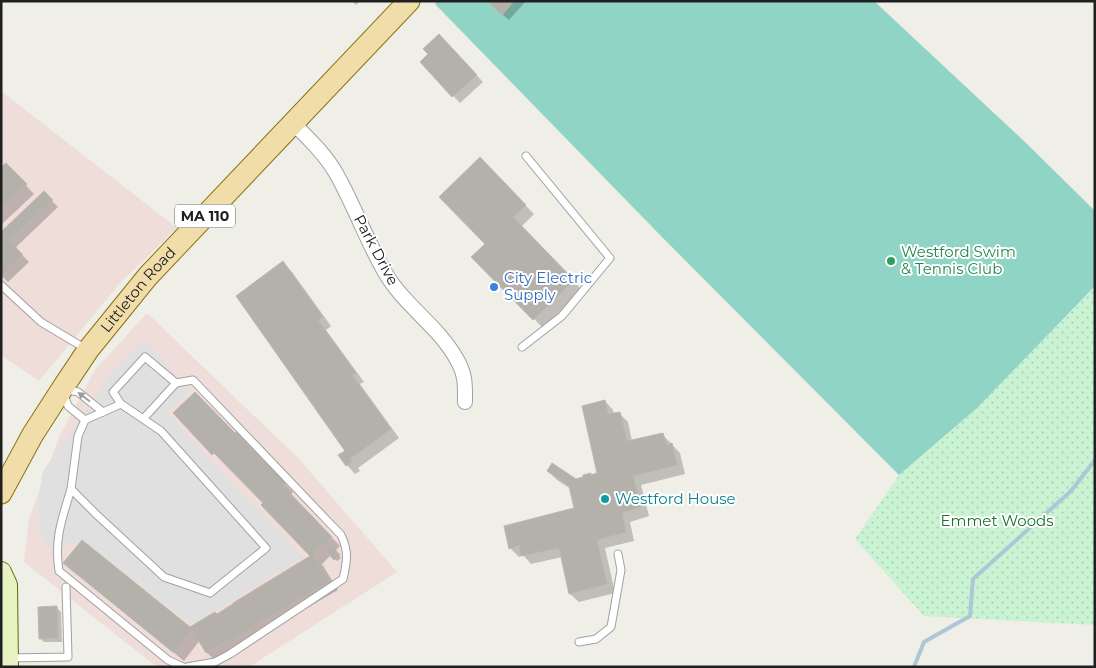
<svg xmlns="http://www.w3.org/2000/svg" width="1096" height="668" font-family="Montserrat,sans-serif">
<defs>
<pattern id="park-dots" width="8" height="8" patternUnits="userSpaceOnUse" patternTransform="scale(1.25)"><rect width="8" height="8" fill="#caf3d4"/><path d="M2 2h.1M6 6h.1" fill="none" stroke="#add0b6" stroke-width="1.8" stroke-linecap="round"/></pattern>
</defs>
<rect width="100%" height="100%" fill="#efeee7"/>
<!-- commercial -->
<g fill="#eeddd9">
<polygon points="1,91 177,228 120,283 39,381 1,355"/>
<polygon points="147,313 298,458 397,572 249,667 157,667 24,562 29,519 59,437 95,370"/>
</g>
<!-- park -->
<polygon fill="url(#park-dots)" points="1095,286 1095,625 924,616 855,539 899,475 977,408"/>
<!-- pitch -->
<polygon fill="#8fd4c4" points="437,1 874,1 1025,142 1095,211 1095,286 977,408 899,475 662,237 435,4"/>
<!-- parking -->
<polygon fill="#e0e0e0" points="143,340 190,391 167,413 303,557 192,625 82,540 52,551 39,534 38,500 43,471 109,377"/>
<!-- shadow -->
<g fill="#0003">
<polygon points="352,1 360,1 356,5"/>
<polygon points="493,1 526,1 509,20 497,10"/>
<polygon points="446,42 483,82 460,103 422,63"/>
<polygon points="480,159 534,214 521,227 582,290 543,328 473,257 487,244"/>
<polygon points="6,164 34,194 1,225 1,169"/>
<polygon points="44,193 58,207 15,248 29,262 8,282 1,275 1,234"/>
<polygon points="283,263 292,272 331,326 326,330 364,382 360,384 399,438 358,468 360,471 355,474 347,465 346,451"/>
<polygon points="605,401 613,410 614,414 619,413 628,422 632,441 662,434 680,453 685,474 641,485 649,516 630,522 634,541 605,548 615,593 579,602 570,594 562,557 531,564 523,555 519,557 510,548 575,509 571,489 557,480 548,471 576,480 599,473"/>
<polygon points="174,413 235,435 245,442 293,492 291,495 340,546 335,551 341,558 337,561 331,555 322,564 338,590 216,661 207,653 200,640 184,661 65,563 190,628 217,615 312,557 265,504"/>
<polygon points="57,608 61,612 62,642 44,642 40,638"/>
</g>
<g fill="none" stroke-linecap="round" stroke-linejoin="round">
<!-- stream -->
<polyline stroke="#adc7d7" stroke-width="4" points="914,667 924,642 970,616 973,579 1071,491 1095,460"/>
</g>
<!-- building -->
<g fill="#b4b0aa" stroke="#bfb7ab">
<polygon points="491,1 514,1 502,15 489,3"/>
<polygon points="439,34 477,75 452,97 420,62 428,54 423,49"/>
<polygon points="480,157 526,205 513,217 574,280 533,320 471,257 485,244 439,197"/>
<polygon points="6,163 27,184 1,208 1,167"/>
<polygon points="44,191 53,200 10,241 23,255 1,276 1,232"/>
<polygon points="283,261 323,317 318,320 356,373 352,375 391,429 350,459 352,462 346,466 338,455 345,451 236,296"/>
<polygon points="195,392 235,433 236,432 286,483 283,486 332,537 314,554 330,581 243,633 244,634 232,642 230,639 206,653 192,630 174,653 63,563 82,540 190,627 215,612 217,614 233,604 233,603 310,556 261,505 263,503 214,453 212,455 173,413"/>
<polygon points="605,400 608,414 620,412 627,441 663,433 667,445 672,443 677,465 633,476 641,507 622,513 626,532 597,540 607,584 569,594 559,548 521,556 519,545 509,549 504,526 574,508 569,486 547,471 552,463 576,479 583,477 583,475 591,473 591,475 597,473 582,406"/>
<polygon points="332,546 340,555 334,560 326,551"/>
<polygon points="57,606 58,638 39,639 38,607"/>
</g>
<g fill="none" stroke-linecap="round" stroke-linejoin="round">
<defs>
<g id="service">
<polyline points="1,285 41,322 86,349"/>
<polyline points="522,347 562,316 610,258 526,156"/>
<path d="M 176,383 L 193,380 L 341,535 C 349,551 347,562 343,579 L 230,654 L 215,662 L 187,667"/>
<polygon points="121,404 161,431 266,548 210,593 164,577 97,515 71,489 78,436 85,420"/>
<polyline points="121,404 113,392 145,357 176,383 144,418"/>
<polyline points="85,420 68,406 62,389 78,392 103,412"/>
<path d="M 71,489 C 62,519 54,539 59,571 L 168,660 L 183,667"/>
<polyline points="579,642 596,639 611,627 621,570 618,554"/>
<polyline points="8,658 68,657 66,587"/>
</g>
<path id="minor" d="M 293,123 C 309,139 326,155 337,175 C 355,207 367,242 386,274 C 405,306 438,326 456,358 C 466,375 465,384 465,402"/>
<polyline id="secondary" points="1,572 7,585 8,667"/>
<g id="primary">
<path id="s1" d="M 1,493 L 33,434 L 62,389 L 88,350 L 148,276 L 409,1"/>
</g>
</defs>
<!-- service casing -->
<use href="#service" stroke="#a1a1a1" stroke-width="9"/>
<!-- minor casing -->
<use href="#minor" stroke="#a1a1a1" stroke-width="16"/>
<!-- secondary casing -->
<use href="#secondary" stroke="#546b12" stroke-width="22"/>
<!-- primary casing -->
<use href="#primary" stroke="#897412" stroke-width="23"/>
<!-- service -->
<use href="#service" stroke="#fff" stroke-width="7"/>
<!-- minor -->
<use href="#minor" stroke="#fff" stroke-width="14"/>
<!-- secondary -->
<use href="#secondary" stroke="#e8f2c2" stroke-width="20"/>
<!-- primary -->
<use href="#primary" stroke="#f1ddaa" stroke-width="21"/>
</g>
<!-- one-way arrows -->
<defs><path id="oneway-solid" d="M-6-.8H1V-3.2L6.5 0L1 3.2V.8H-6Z" transform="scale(1.25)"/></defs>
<use fill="#9b9b9b" href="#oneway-solid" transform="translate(84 397) rotate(-143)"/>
<!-- markers -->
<circle fill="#2e9e5b" stroke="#fff" stroke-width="2" cx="891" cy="261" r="5"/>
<circle fill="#3f7fe0" stroke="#fff" stroke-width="2" cx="494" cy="287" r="5"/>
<circle fill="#0f9aa8" stroke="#fff" stroke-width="2" cx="605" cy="499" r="5"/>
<g text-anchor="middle" stroke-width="4" stroke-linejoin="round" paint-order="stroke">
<!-- shield labels -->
<rect fill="#fff" stroke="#636363" stroke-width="1" x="175" y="204.5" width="60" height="23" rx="4"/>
<g font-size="14" font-weight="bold" fill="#202020">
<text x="205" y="221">MA 110</text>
</g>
<!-- street labels -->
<g font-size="15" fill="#202020" stroke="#fff">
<text transform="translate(376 250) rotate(62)" y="5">Park Drive</text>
<text dy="5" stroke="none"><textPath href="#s1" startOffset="246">Littleton Road</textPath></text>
</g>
<!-- leisure labels -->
<g font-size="15" fill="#27864d" stroke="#fff" text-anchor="start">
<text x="901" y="257">Westford Swim<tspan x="901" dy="17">&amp; Tennis Club</tspan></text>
</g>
<!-- shop labels -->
<g font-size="15" fill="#366cbe" stroke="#fff" text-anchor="start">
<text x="504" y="283">City Electric<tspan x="504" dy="17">Supply</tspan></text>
</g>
<!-- culture labels -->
<g font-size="15" fill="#0d838f" stroke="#fff" text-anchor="start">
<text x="615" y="504">Westford House</text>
</g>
<!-- park labels -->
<g font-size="15" fill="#19722e" stroke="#fff">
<text x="997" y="526">Emmet Woods</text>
</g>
</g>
<!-- border -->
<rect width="1096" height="668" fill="none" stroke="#202020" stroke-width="5"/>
</svg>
